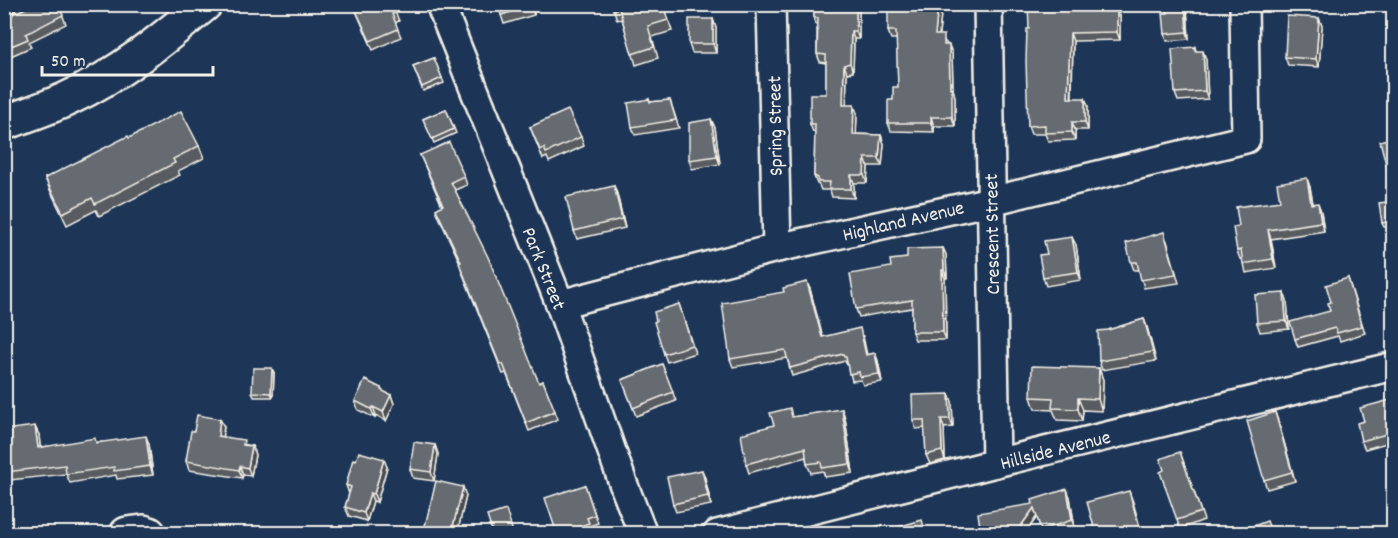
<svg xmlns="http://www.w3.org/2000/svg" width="1398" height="538" font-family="Dekko,sans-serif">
<rect width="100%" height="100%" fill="#1d3557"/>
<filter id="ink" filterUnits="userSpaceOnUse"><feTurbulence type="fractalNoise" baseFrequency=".0167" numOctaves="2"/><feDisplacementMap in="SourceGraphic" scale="12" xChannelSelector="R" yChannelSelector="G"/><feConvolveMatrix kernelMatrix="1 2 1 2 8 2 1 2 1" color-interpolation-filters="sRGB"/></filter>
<g filter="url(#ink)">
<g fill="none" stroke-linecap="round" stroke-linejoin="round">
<defs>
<polyline id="lane" points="4,8 10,4"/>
<g id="street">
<polyline points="440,4 560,304 623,483 643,534"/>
<polyline points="771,4 777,248"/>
<polyline points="988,4 996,463"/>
<polyline points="560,304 777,248 991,201 1246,139 1244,4"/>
<polyline points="717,534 996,463 1394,366"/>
</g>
<g id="secondary">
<path d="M 4,123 C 26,115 48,108 69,98 C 119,75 163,39 205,4"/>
<polyline points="127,534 143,532 149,534"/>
</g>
</defs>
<!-- lane casing -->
<use href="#lane" stroke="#f4f1e8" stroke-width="18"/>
<!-- street casing -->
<use href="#street" stroke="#f4f1e8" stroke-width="32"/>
<!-- secondary casing -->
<use href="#secondary" stroke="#f4f1e8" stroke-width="38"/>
<!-- lane -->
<use href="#lane" stroke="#1d3557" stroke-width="14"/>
<!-- street -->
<use href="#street" stroke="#1d3557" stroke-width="27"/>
<!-- secondary -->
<use href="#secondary" stroke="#1d3557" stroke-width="33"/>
</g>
<!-- wall -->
<g fill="#585c61" stroke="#f4f1e8" stroke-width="1.5">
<polygon points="26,4 58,4 66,24 29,42 31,47 4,59 4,18 27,7"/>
<polygon points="353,4 392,4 399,21 395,23 401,37 373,50"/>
<polygon points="535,4 534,15 504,24 501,15"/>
<polygon points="612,4 645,4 646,6 664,4 672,31 652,37 658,58 636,65 622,19 617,20"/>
<polygon points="814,4 859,4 859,39 854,39 853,72 847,73 846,105 857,113 856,134 881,135 884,144 882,166 868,166 867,183 854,183 854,198 832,197 830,190 821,190 819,185 817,184 814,176 815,132 813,132 810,124 826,94 826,63 820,62 817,54 817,27 814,18"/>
<polygon points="1167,4 1197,4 1197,8 1187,8 1189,39 1167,41 1165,34 1168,13"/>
<polygon points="1071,7 1117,8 1120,16 1120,40 1073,41 1072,98 1088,106 1088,130 1075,130 1075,140 1048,141 1045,134 1031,134 1028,126 1029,29"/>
<polygon points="941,13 939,35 947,44 952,53 953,89 955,97 955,126 934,126 934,132 891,131 888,123 893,100 898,87 897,39 891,39 888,31"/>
<polygon points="1319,18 1322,26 1319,67 1288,65 1285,57"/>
<polygon points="713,19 716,28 716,53 692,53 689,44"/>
<polygon points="1195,47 1196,51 1206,59 1208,99 1178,101 1175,93"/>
<polygon points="434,58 444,83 423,91 413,66"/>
<polygon points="649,99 650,102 670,100 679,128 635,135 632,127"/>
<polygon points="446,109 456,133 434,143 423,119"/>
<polygon points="711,119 715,128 720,164 692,169 689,160"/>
<polygon points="530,127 581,137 584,146 549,162 547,157 543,159"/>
<polygon points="1394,137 1394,187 1393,187 1390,179"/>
<polygon points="129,138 199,146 204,158 178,171 180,175 99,216 96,210 67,225 50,190 45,178"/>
<polygon points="420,155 464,176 467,185 455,190 539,383 543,381 558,419 529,431 506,373 503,374 462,272 460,263 439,217 436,209 442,206"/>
<polygon points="614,186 617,194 625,228 577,239 574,231"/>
<polygon points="1310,187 1313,203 1321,211 1324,231 1271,239 1276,268 1246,273 1243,259 1240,259 1237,251 1239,226 1280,201"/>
<polygon points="1394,201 1394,226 1384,227 1382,223"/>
<polygon points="1167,241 1179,283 1144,288 1139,270 1134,270 1131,262"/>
<polygon points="1076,245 1081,280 1046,286 1043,277 1047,254"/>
<polygon points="943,248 946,255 947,278 945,278 946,340 915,340 912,332 912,308 859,317 856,309 891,267 907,258"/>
<polygon points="1348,278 1365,333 1340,341 1338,336 1298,347 1295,339 1330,311 1331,302"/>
<polygon points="810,289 822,337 863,336 867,355 875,353 878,361 882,382 863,385 861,380 852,381 848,364 847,365 845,361 792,376 787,358 733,367 730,359"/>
<polygon points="1284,293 1287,301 1289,329 1260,332 1257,323"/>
<polygon points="679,304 695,353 667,362 664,354"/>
<polygon points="1144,319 1147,327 1156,361 1102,370 1099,361 1108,330"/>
<polygon points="662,364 676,401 636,416 622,380"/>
<polygon points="1099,368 1103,380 1102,411 1083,410 1082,421 1057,420 1053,410 1035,409 1031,397"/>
<polygon points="274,373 273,397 254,397 252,392"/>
<polygon points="381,388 382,391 391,395 394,404 386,421 376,415 375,418 358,410 355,401"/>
<polygon points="949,394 952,402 953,427 944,428 945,460 930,464 926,455 925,428 916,429 913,420"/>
<polygon points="1394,399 1394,441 1365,449 1361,441 1364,421"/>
<polygon points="842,409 845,418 853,473 825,477 823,471 811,473 807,464 806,457 749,473 746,464 774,425 793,417"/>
<polygon points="220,419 224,427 222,437 246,445 252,446 255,455 251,476 243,475 242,478 189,470 186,461 194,431"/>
<polygon points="1278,421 1295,481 1267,489 1264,480"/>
<polygon points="39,435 40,447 97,442 149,444 153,475 117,479 116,475 70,483 66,474 10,480 6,472"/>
<polygon points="435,445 438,454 434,481 413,478 410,469"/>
<polygon points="1180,452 1204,520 1180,529 1177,520"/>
<polygon points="387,467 377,502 373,501 367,521 349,516 345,507 349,494 346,485"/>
<polygon points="705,478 711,505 676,512 673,504"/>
<polygon points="585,485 598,523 590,526 592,531 585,534 557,534"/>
<polygon points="466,496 457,534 426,534 424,530"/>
<polygon points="1070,497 1075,529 1060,534 1042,534 1037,517 1025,534 981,534"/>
</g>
<!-- shaded-wall -->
<g fill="#474b4f" stroke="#f4f1e8" stroke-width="1.5">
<polygon points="531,4 535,4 534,15 531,6"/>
<polygon points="856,4 859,4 859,39 856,31"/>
<polygon points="938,4 941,4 941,13 938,44 935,35"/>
<polygon points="1185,4 1186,4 1187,8 1189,39 1187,32"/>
<polygon points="1117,8 1120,16 1120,40 1117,32"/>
<polygon points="1319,18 1322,26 1319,67 1316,59"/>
<polygon points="713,19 716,28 716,53 713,44"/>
<polygon points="851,31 854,39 853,72 850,63"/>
<polygon points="1070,33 1073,41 1071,106 1068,98"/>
<polygon points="949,45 952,53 953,89 955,97 955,126 952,117 950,88"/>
<polygon points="1203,51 1206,59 1208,99 1205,91"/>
<polygon points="844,65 847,73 846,113 843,105"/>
<polygon points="1085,98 1088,106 1088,130 1085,122"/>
<polygon points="854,105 857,113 856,142 853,134"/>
<polygon points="931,117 934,126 934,132 931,123"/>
<polygon points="711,119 715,128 720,164 717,156"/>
<polygon points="1072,122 1075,130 1075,140 1072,132"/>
<polygon points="881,135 884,144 882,166 879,158"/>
<polygon points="865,158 868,166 867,183 864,175"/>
<polygon points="851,175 854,183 854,198 851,189"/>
<polygon points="1307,178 1310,187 1314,212 1311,204"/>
<polygon points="614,186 617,194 625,228 622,219"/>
<polygon points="1318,203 1321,211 1324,231 1321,222"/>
<polygon points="1268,230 1271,239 1276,268 1273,259"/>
<polygon points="1072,237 1076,245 1081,280 1078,272"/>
<polygon points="943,248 946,255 947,278 944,270"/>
<polygon points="942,270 945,278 946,340 943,332"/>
<polygon points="807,282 810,289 825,345 822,337"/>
<polygon points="1284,293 1287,301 1289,329 1286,321"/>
<polygon points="1144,319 1147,327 1156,361 1153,352"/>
<polygon points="875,353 878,361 882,382 879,374"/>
<polygon points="272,368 274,373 273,397 271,393"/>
<polygon points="1099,368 1103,380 1102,411 1098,399"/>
<polygon points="949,394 952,402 953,427 950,419"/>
<polygon points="391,395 394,404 386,421 383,412"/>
<polygon points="1078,398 1083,410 1082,421 1078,409"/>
<polygon points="373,407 376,415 375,418 371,409"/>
<polygon points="842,409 845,418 853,473 850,464"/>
<polygon points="1275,412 1278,421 1295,481 1292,472"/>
<polygon points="220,419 224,427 221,444 218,436"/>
<polygon points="941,419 944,428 945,460 942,451"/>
<polygon points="35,426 39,435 41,456 38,448"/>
<polygon points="146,436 149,444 153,475 150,466"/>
<polygon points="435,445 438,454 434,481 431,472"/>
<polygon points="252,446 255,455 251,476 248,468"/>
<polygon points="384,459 387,467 377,502 374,494"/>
<polygon points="240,466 243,475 242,478 239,470"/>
<polygon points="702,470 705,478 711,505 708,496"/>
<polygon points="463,487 466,496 457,534 451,534"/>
<polygon points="1067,489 1070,497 1075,529 1072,520"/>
<polygon points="1129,491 1133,502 1142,534 1141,534"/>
<polygon points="370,493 373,501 367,521 364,513"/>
<polygon points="1034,508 1037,516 1025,534 1015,534"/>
</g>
<!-- building -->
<g fill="#666b71" stroke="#f4f1e8" stroke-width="1.5">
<polygon points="27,4 58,4 63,15 26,34 28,39 4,49 4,18 28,7"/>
<polygon points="353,4 392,4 396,13 392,14 398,29 370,41"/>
<polygon points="498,4 531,4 531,6 501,15"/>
<polygon points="612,4 644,4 645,6 651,4 663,4 668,20 648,26 654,47 632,54 619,8 613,10"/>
<polygon points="814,4 856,4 856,31 851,31 850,63 844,65 843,105 854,105 853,134 881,135 879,158 865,158 864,175 851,175 851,189 829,189 830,182 818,182 818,178 814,176 815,124 810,124 810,94 826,94 826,55 817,54 818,18 814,18"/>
<polygon points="902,4 938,4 935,35 944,35 944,45 949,45 950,88 952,88 952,117 931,117 931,123 888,123 888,100 893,100 893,87 898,87 896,31 888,31 888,11 902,11"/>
<polygon points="1028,4 1068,4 1068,7 1117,8 1117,32 1070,33 1068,98 1085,98 1085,122 1072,122 1072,132 1045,133 1045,125 1028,126 1026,61 1027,29 1029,29"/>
<polygon points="1167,4 1185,4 1187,32 1165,34 1163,13 1168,13"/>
<polygon points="1287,16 1319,18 1316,59 1285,57"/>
<rect x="689" y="19" width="24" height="25"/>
<polygon points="1195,47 1195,51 1203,51 1205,91 1175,93 1172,49"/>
<polygon points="434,58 442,78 422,87 413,66"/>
<polygon points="649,99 650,102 670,100 676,120 632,127 628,103"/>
<polygon points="446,109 454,129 432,139 423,119"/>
<polygon points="568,110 581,137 546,153 544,148 540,150 530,127"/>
<polygon points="181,111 199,146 173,159 175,163 95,204 92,198 63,213 45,178 128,136 129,138"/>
<polygon points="711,119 717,156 689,160 689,123"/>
<polygon points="1394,137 1394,178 1390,179 1380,141"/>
<polygon points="449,142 464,176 451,182 488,257 539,383 543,381 555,411 526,423 503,364 500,365 459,263 461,262 436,209 443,205 420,155"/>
<polygon points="1307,178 1311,204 1318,203 1321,222 1268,230 1273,259 1243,264 1241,250 1237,251 1233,227 1239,226 1236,207 1280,201 1277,183"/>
<polygon points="614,186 622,219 574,231 566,197"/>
<polygon points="1394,201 1394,221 1382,223 1379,203"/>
<polygon points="1164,232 1176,274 1141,280 1137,262 1131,262 1126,243"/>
<polygon points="1072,237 1078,272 1043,277 1039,255 1047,254 1044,241"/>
<polygon points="943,248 944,270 942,270 943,332 912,332 912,300 856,309 850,274 891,267 890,260 907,258 907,249"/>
<polygon points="1348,278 1362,326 1337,333 1335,328 1295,339 1290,322 1330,311 1328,303 1331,302 1326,285"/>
<polygon points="1394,281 1394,303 1388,283"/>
<polygon points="807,282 822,337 860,328 866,355 875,353 879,374 860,377 859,372 849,374 846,357 844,357 843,354 790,368 785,350 730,359 722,303 784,292 783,288"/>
<polygon points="1284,293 1286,321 1257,323 1255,295"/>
<polygon points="679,304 692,345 664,354 654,322 656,321 654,312"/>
<polygon points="1144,319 1153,352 1099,361 1098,331 1108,330"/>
<polygon points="662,364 673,392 633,408 622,380"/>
<polygon points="1032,366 1099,368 1098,399 1078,398 1078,409 1052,408 1053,398 1031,397"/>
<polygon points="253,368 272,368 271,393 252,392"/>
<polygon points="365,380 381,388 381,390 391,395 383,412 373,407 371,409 355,401"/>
<polygon points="949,394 950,419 941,419 942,451 926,455 924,420 913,420 912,395"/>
<polygon points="1394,399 1394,432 1361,441 1357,423 1364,421 1360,408"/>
<polygon points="790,408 792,417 842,409 850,464 822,468 821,462 807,464 805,448 746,464 741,434 774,425 770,413"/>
<polygon points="1275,412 1292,472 1264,480 1247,421"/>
<polygon points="197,415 220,419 218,436 244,440 243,445 252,446 248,468 240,466 239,470 186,461 191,431 194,431"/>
<polygon points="35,426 38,448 95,438 96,443 146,436 150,466 114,471 114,467 66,474 65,465 6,472 4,453 4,430"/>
<polygon points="414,442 435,445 431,472 410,469"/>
<polygon points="359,452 384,459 374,494 370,493 364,513 345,507 351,487 346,485 353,459 356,460"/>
<polygon points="1180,452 1201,512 1177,520 1160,472 1164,470 1160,459"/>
<polygon points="702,470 708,496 673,504 667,477"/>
<polygon points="436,481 463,487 451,534 441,534 424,530"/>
<polygon points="585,485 595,515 587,518 589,523 557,534 545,498"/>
<polygon points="1067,489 1072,520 1041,530 1034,508 1015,534 981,534 978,513 1033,504 1032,500"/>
<polygon points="1129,491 1141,534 1096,534 1087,502"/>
<polygon points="506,510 513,532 510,534 493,534 487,516"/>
<polygon points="922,520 926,534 847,534 882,525 884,531"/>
<polygon points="1267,521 1272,534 1232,534"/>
<polygon points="1179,529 1180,534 1164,534"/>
</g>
</g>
<g text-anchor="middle" stroke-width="6" stroke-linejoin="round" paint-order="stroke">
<!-- street labels -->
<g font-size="20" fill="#f4f1e8" stroke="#1d3557">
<text transform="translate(774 126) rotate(-91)" y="7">Spring Street</text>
<text transform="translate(903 220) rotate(-13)" y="7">Highland Avenue</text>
<text transform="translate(991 234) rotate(-91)" y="7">Crescent Street</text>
<text transform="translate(545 268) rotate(68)" y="7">Park Street</text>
<text transform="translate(1055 449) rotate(-14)" y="7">Hillside Avenue</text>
</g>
</g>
<!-- margin -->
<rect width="1398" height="538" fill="none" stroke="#1d3557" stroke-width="24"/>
<rect x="12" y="12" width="1374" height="514" fill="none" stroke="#f4f1e8" stroke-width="2" filter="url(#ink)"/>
<!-- scale -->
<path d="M42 66v9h171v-9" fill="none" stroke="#f4f1e8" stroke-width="3"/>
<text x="51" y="66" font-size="18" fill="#f4f1e8" stroke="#1d3557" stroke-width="4.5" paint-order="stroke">50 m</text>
</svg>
